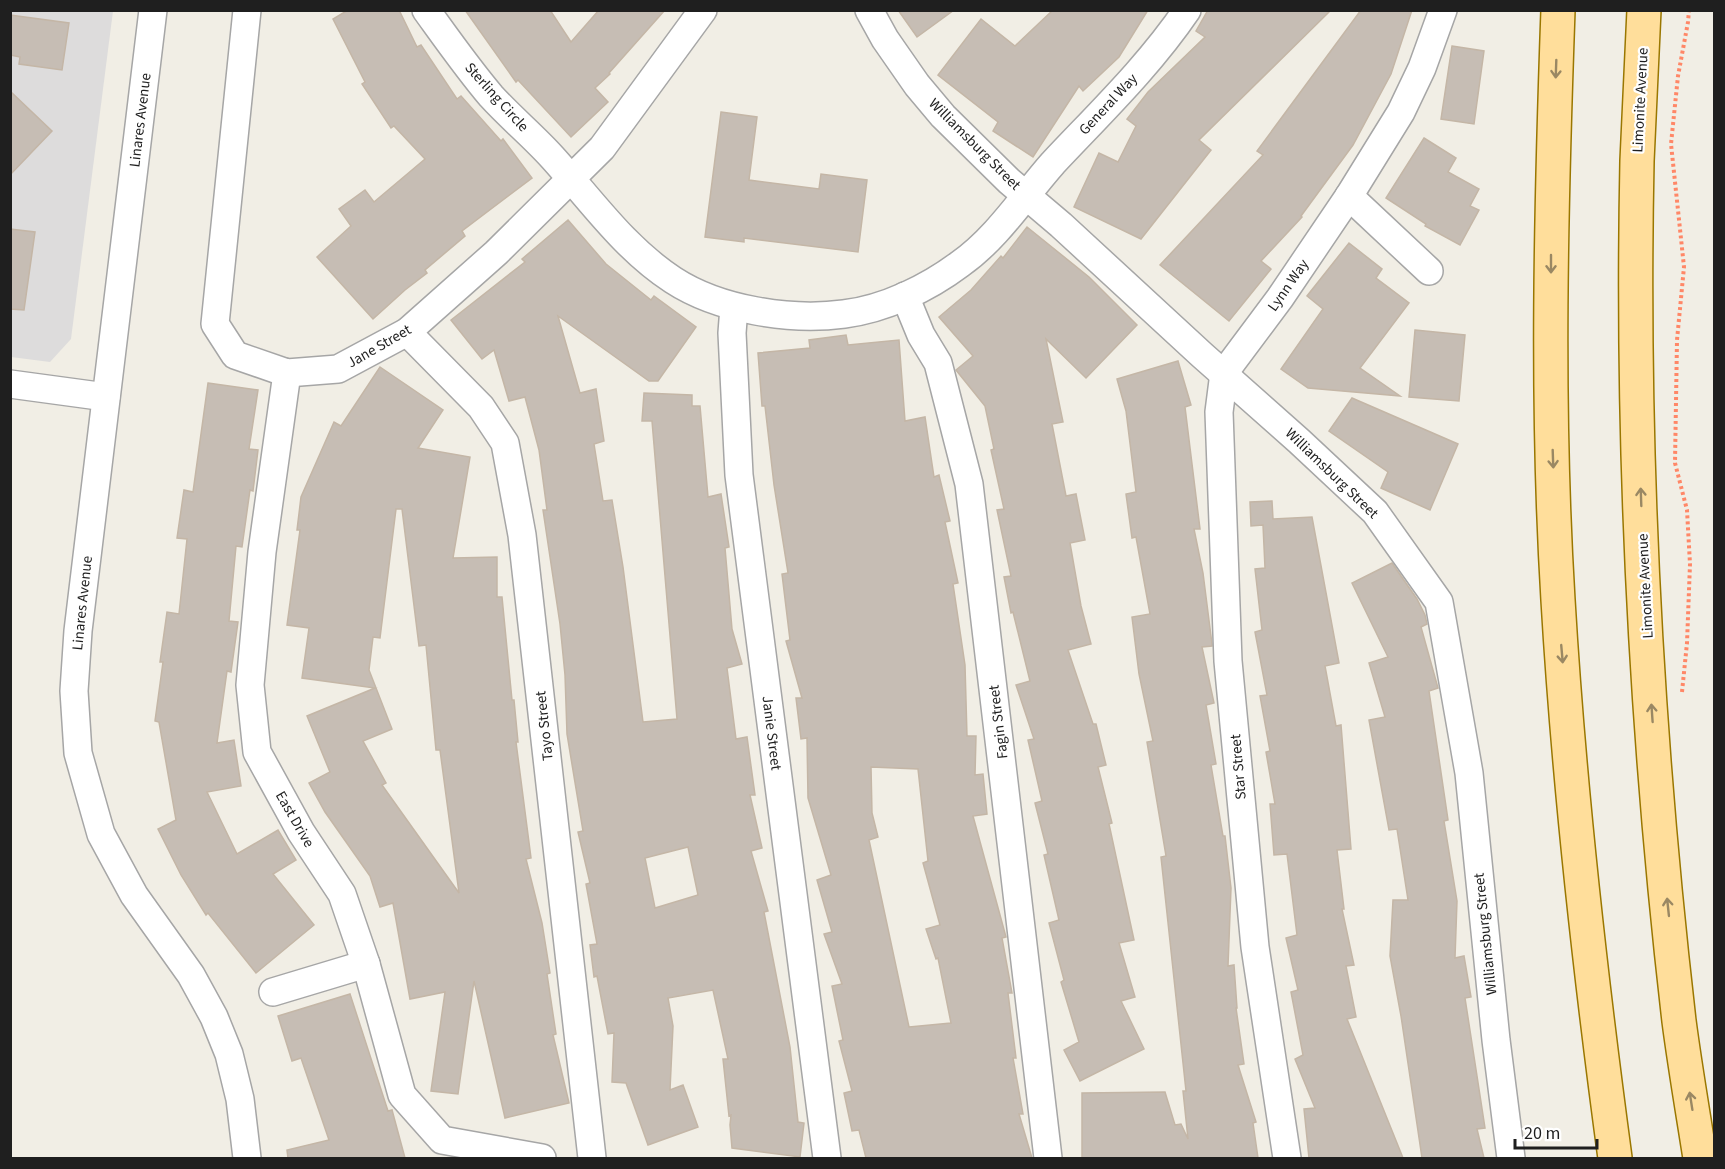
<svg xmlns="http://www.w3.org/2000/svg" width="1725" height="1169" font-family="'Source Sans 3',sans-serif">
<rect width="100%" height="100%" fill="#f1eee5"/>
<!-- residential -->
<polygon fill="#dddcdc" points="11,11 113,11 71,339 50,362 11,357"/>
<!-- building -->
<g fill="#c6bdb4" stroke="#c4b6a6" stroke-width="1.5" fill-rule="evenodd">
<polygon points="348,10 399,10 417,47 421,45 457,99 461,96 501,141 503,139 532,178 462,231 465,236 425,270 427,273 405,290 373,319 317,257 351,226 339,209 365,190 374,202 425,159 394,126 391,128 362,84 365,82 333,19"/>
<polygon points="465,10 550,10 571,42 599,10 665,10 609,73 610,74 595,88 608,102 571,137 518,80 516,82"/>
<polygon points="898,10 954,10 917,37"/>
<polygon points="1053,10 1148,10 1119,57 1083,91 1079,86 1033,157 993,131 998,122 938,75 981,19 1015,46"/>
<polygon points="1208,10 1331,10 1199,140 1211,150 1141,239 1074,207 1099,153 1118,162 1136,126 1127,119 1148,92 1205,37 1196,31"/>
<polygon points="1361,10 1412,10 1391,74 1353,145 1301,216 1302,217 1261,261 1271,269 1229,321 1160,265 1263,155 1257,151"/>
<polygon points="10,15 69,23 62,70 19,64 20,57 10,55"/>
<polygon points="1452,46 1484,51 1474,124 1441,119"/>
<polygon points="10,91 52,131 10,175"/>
<polygon points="721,112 757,117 749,180 819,189 821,174 867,180 858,252 744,238 744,242 705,237"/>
<polygon points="1424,138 1456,158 1448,172 1479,189 1470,206 1479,210 1460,245 1425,226 1426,224 1386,198"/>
<path d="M 568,220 L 606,264 L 651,300 L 654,296 L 696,327 L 658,381 L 649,381 L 558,316 L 580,393 L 596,389 L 604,441 L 594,444 L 603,501 L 612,500 L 623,567 L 643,722 L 677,719 L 652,421 L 642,421 L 644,393 L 692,395 L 692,406 L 700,406 L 708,497 L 721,494 L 729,547 L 725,548 L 732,629 L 742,664 L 727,668 L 736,739 L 747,737 L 755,795 L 750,795 L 762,848 L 751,851 L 768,911 L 764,912 L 790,1047 L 798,1122 L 804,1123 L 800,1157 L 732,1148 L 730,1125 L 731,1115 L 729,1116 L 723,1059 L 728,1059 L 713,990 L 668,998 L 673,1026 L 670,1090 L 683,1085 L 698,1127 L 648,1145 L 626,1083 L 612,1082 L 614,1033 L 608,1034 L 597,976 L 594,977 L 590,945 L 597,944 L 586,884 L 590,883 L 578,832 L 583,831 L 567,734 L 565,675 L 560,624 L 543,510 L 547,510 L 539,450 L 525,397 L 509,401 L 494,350 L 482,359 L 451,320 L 525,262 L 522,259 ZM 688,847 L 698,895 L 655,908 L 645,858 Z"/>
<polygon points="1027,227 1089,277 1137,325 1086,378 1046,339 1063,422 1052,424 1066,496 1076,494 1085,540 1070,543 1081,606 1091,644 1068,650 1093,724 1096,724 1106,765 1098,767 1112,823 1109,824 1134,940 1119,943 1135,997 1121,1001 1144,1049 1080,1081 1064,1050 1079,1042 1061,982 1064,980 1049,923 1059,920 1044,855 1048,854 1035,803 1042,801 1028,740 1034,739 1016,685 1030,681 1013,612 1011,613 1004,577 1011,576 997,510 1004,509 991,450 994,449 985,406 956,370 973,356 939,317 971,290 1001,256 1003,258"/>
<polygon points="10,229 35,232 24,310 10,309"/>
<polygon points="1349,243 1382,269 1376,278 1409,303 1360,368 1400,396 1308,388 1281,369 1323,309 1307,296"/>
<polygon points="1415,330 1465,335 1459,401 1409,397"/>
<path d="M 846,335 L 848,345 L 899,340 L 905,421 L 925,417 L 934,477 L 939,475 L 950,521 L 945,522 L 958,583 L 953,584 L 965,665 L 967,736 L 976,736 L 975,775 L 983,774 L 987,814 L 973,816 L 1006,937 L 1002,938 L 1012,993 L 1008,993 L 1016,1058 L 1013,1058 L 1023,1114 L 1019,1114 L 1032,1158 L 866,1158 L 859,1130 L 852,1131 L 844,1093 L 852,1091 L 839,1041 L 843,1040 L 832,986 L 842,984 L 824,934 L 832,932 L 817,880 L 831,875 L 808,798 L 807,738 L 801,739 L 796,698 L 802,698 L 786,641 L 790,640 L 782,574 L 788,573 L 774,485 L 765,406 L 762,406 L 758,353 L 810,348 L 809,340 ZM 871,767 L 918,769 L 928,861 L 923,863 L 940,925 L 926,929 L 936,959 L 938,958 L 951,1023 L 909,1027 L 869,840 L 878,837 L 872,813 Z"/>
<polygon points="1178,361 1191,405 1185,407 1200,529 1194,529 1203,573 1212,644 1212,646 1202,647 1214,703 1206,705 1216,764 1211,765 1223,836 1225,836 1231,888 1228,966 1234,965 1237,1008 1236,1008 1244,1064 1238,1065 1256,1122 1253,1123 1258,1158 1082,1158 1082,1093 1165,1092 1175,1125 1181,1124 1188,1139 1183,1091 1186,1091 1161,857 1166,856 1147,742 1153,741 1139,674 1132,617 1150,614 1136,537 1132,538 1126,494 1136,492 1126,411 1117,379"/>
<path d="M 380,367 L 443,410 L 418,448 L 470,457 L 453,558 L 497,557 L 497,597 L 502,597 L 512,700 L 514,700 L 518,742 L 516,742 L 531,858 L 526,859 L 542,923 L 550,973 L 547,974 L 556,1034 L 553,1035 L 569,1103 L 505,1118 L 474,981 L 458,1094 L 431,1091 L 445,992 L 410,999 L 393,903 L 380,907 L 370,876 L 325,812 L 309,783 L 330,772 L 307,716 L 375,688 L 302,678 L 309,628 L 287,625 L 300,530 L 297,530 L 301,497 L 334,422 L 341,426 ZM 396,509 L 402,509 L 419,646 L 426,645 L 436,750 L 440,750 L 459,893 L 382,785 L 386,783 L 363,741 L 392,729 L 369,670 L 373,637 L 380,638 Z"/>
<polygon points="208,383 258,390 249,449 258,450 253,491 250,490 242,547 236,546 229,621 238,622 231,672 227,671 217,743 234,740 241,786 207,792 237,854 278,830 296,860 273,874 314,925 256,973 208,913 206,915 181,875 158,829 176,820 159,722 155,721 163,662 160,662 167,612 179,614 187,539 177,538 184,490 193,492"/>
<polygon points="1352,398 1458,444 1430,510 1381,488 1388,472 1329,431"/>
<polygon points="1272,501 1273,519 1312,517 1339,663 1325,666 1336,726 1341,725 1351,849 1337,850 1344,909 1342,909 1354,965 1346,966 1356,1017 1347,1019 1403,1158 1309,1158 1304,1109 1315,1108 1295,1059 1303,1055 1291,992 1298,990 1286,938 1297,935 1287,854 1274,855 1270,804 1275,804 1266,752 1270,751 1260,696 1267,695 1255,632 1262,630 1255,569 1265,568 1263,525 1251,526 1250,502"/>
<polygon points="1392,563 1417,599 1425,615 1427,624 1421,627 1438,688 1429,691 1448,820 1444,821 1457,901 1455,958 1464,956 1471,997 1465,998 1485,1128 1477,1129 1484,1158 1422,1158 1401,1016 1390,956 1393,900 1408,900 1397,829 1389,830 1369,720 1385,717 1369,663 1388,657 1352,583"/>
<polygon points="350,994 388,1111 392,1110 405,1158 288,1158 287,1150 329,1140 301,1058 292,1061 278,1016"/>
</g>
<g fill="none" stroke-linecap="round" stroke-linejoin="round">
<defs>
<g id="street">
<polyline points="153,10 78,631 74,691 78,753 101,834 134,895 191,975 214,1017 229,1054 240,1099 247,1158"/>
<polyline points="247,10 215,324 235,355 287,373 338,369 407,332 496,253 602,148 703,10"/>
<path d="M 426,10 C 447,39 468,69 491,96 C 510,117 533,136 552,157 C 591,200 624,248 673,280 C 719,310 790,321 844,314 C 885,309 928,288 960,264 C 997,238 1023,197 1053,163 C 1099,114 1149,66 1187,10"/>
<polyline points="869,10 885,39 917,85 943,116 1009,181 1061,225 1202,355 1299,441 1375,512 1439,602 1469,773 1496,1040 1511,1158"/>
<polyline points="1349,196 1429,271"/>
<polyline points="905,296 921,335 938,363 969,484 1048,1158"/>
<polyline points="734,307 732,333 739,475 827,1158"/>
<polyline points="407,332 481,407 505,443 522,535 592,1158"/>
<polyline points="287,373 262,552 250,685 257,752 301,832 342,894 366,964 402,1095 442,1140 542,1158"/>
<polyline points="10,384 106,397"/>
<polyline points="273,992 366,964"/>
<polyline points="1287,1158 1255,947 1228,661 1219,412 1224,373 1280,298 1349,196 1401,112 1422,68 1443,10"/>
</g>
<g id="primary">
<path d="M 1558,10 C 1551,207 1546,404 1558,600 C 1569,787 1590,973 1615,1158"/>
<path d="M 1644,10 C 1642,61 1639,111 1637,161 C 1631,447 1646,736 1679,1021 C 1685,1067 1693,1113 1700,1158"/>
</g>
</defs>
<!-- street casing -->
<use href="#street" stroke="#a6a6a6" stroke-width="30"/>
<!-- primary casing -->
<use href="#primary" stroke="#9a7700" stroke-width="36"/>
<!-- path -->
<polyline stroke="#ff8767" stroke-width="4" stroke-dasharray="3 3" stroke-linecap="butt" points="1682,692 1687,643 1690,564 1687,510 1675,463 1677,340 1684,267 1671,144 1678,76 1688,22 1689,10"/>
<!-- street -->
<use href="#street" stroke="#fff" stroke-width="27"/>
<!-- primary -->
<use href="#primary" stroke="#ffde9b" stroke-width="33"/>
</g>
<!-- one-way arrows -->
<defs><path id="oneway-shaft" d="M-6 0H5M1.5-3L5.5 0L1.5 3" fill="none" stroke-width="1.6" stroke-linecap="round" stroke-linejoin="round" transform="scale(1.5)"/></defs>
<g stroke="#9a8863">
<use href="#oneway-shaft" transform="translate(1556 69) rotate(92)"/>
<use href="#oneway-shaft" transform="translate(1551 264) rotate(90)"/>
<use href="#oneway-shaft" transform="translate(1553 459) rotate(88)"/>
<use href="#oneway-shaft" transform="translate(1641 497) rotate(-92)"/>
<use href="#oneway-shaft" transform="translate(1562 654) rotate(85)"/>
<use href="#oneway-shaft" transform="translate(1652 713) rotate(-94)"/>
<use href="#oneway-shaft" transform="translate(1668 907) rotate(-96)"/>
<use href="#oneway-shaft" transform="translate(1691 1101) rotate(-99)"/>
</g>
<g text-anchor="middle" stroke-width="4.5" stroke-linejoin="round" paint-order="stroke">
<!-- street labels -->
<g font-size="15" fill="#1f1f1f" stroke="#fff">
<text transform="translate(497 97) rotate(48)" y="5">Sterling Circle</text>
<text transform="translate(1640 100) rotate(-87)" y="5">Limonite Avenue</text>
<text transform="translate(1108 104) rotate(-47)" y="5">General Way</text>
<text transform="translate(140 120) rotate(-83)" y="5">Linares Avenue</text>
<text transform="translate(975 144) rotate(45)" y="5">Williamsburg Street</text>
<text transform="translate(1288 285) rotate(-55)" y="5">Lynn Way</text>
<text transform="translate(379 346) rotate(-30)" y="5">Jane Street</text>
<text transform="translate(1332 473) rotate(44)" y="5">Williamsburg Street</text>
<text transform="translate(1645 586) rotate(-93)" y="5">Limonite Avenue</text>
<text transform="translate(82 603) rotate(-84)" y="5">Linares Avenue</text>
<text transform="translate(998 722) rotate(-97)" y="5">Fagin Street</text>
<text transform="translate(544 726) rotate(-96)" y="5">Tayo Street</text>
<text transform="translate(772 733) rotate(83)" y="5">Janie Street</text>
<text transform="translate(1238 767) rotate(-95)" y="5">Star Street</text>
<text transform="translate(295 819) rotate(60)" y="5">East Drive</text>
<text transform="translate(1485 934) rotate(-96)" y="5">Williamsburg Street</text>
</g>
</g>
<!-- border -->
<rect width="1725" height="1169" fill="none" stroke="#1f1f1f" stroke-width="24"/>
<!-- scale -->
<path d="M1515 1139v9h82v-9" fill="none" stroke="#1f1f1f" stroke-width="3"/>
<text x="1524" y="1139" font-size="18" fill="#1f1f1f" stroke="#ffffff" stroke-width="4.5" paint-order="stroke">20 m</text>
</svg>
